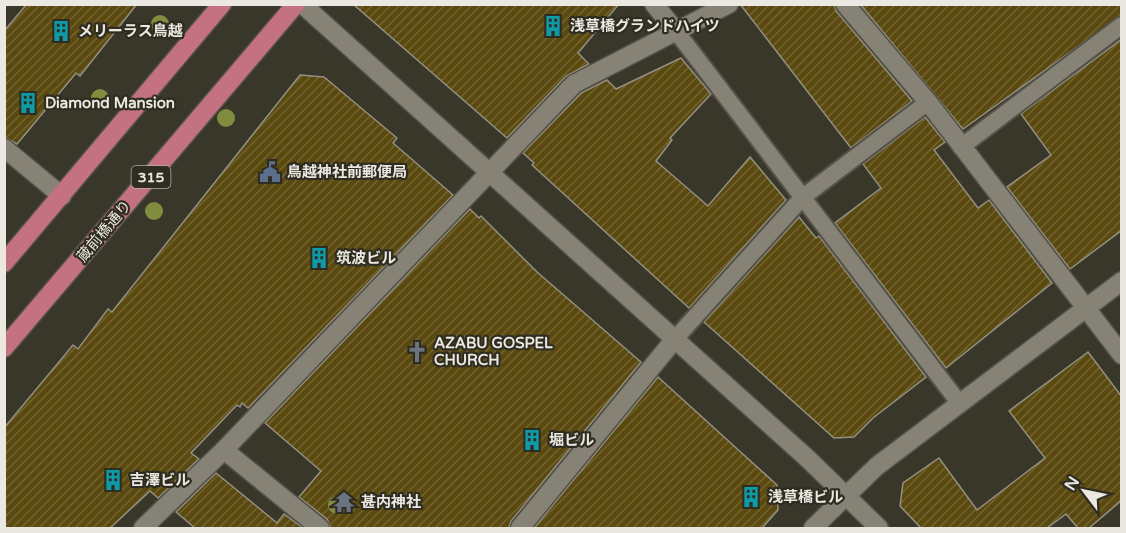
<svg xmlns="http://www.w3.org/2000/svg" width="1126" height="533" font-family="'Varela Round','Noto Sans JP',sans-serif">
<defs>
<pattern id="building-hatch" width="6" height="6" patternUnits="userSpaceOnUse" patternTransform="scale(1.5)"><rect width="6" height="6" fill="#5a4a10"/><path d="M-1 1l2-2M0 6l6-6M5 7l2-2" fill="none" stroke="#726432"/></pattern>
</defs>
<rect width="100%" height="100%" fill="#39362a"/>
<!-- building -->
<g fill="url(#building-hatch)" stroke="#949082" stroke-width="1.5">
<polygon points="27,4 137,4 80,76 76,73 17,144 4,137 4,31"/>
<polygon points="353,4 619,4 578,53 589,64 566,76 507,138"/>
<polygon points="740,4 834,4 836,11 912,101 851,148"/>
<polygon points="860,4 1122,4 1122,15 963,129"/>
<polygon points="1122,39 1122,230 1070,269 1007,187 1051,155 1021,114"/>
<polygon points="681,58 711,94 670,138 672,140 656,161 708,206 750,157 786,200 689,308 532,165 534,163 523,153 581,93 607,80 616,89"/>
<polygon points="300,75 324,77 397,138 393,143 453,195 248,408 242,403 240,407 237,405 191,453 199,459 158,498 150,491 110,528 4,528 4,428 73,345 78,349 108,309 112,312"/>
<polygon points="925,117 945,142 934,150 978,208 989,200 1052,283 946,368 835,223 881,188 863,164"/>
<polygon points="470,209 479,218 481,216 537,272 641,362 511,521 509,528 331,528 327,519 299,497 321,471 265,423"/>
<polygon points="799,217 816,238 819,236 926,377 873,418 854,437 834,438 704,322"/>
<polygon points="1088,352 1122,397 1122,500 1089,528 1078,528 1066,514 1047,528 921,528 900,506 903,483 939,458 977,510 1045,458 1009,411"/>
<polygon points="658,377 777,485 778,510 762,528 534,528"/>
<polygon points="216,473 277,523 284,514 303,528 195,528 176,512"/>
</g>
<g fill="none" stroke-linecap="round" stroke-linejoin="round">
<defs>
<g id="service">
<polyline points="676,31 960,404"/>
<polyline points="961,147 1122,25"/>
<polyline points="674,340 803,197 928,102"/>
</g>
<g id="minor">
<polyline points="302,4 807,458 879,528"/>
<polyline points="654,4 676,31"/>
<polyline points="845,4 928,102 1122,355"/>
<polyline points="4,148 62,196"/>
<polyline points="224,450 320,528"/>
<polyline points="143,528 224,450 574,84 729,4"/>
<polyline points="520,528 674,340"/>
<polyline points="813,528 877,466 1122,281"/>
</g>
<g id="primary">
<polyline points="4,263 222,4"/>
<polyline points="4,348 296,4"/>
</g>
</defs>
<!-- service casing -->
<use href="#service" stroke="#555249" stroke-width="20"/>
<!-- minor casing -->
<use href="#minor" stroke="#555249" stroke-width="21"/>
<!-- primary casing -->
<use href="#primary" stroke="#555249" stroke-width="21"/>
<!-- service -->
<use href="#service" stroke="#868275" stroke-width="16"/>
<!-- minor -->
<use href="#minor" stroke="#868275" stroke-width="18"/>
<!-- primary -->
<use href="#primary" stroke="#c47281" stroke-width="18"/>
</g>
<!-- trees -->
<g fill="#808c3e">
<circle cx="160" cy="24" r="9"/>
<circle cx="100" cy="98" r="9"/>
<circle cx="226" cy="118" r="9"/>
<circle cx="154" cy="211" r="9"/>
<circle cx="337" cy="505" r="9"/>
</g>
<!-- icons -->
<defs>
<symbol id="building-bare" viewBox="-9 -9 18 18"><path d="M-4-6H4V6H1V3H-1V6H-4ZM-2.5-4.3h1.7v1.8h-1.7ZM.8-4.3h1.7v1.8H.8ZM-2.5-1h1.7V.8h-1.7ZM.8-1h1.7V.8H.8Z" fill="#0f9aa8" stroke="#2f2c21" stroke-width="2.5" paint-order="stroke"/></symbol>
<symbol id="civic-bare" viewBox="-9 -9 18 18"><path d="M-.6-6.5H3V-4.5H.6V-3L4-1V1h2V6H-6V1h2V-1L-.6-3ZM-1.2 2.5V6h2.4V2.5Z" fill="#5c6f8a" stroke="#2f2c21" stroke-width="2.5" paint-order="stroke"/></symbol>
<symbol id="church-bare" viewBox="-9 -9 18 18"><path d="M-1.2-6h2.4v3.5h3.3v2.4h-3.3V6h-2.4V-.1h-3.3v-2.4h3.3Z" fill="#6b7280" stroke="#2f2c21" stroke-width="2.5" paint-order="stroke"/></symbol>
<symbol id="temple-bare" viewBox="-9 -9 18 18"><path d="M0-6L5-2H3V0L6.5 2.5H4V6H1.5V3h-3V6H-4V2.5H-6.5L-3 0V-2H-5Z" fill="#6b7280" stroke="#2f2c21" stroke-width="2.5" paint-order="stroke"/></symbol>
</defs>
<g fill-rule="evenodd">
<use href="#building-bare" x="538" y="11" width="30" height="30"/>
<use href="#building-bare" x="46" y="16" width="30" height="30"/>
<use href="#building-bare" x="13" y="88" width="30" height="30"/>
<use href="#civic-bare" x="255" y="157" width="30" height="30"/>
<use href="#building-bare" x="304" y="243" width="30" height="30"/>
<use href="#church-bare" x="402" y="337" width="30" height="30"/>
<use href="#building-bare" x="517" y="425" width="30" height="30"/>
<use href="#building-bare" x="98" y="465" width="30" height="30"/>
<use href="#building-bare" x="736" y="482" width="30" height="30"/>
<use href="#temple-bare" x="329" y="487" width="30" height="30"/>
</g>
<g text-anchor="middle" stroke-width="4.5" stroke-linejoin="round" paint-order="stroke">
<!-- shield labels -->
<rect fill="#2f2c21" stroke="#b2b0a7" stroke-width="1.5" x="131.5" y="166" width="39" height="22" rx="4.5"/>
<g font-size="14" font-weight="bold" fill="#eae8e1">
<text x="151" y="182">315</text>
</g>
<!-- poi labels -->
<g font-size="15" font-weight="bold" fill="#eae8e1" stroke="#2f2c21" text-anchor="start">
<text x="570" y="31">浅草橋グランドハイツ</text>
<text x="78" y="36">メリーラス鳥越</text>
<text x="45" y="108">Diamond Mansion</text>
<text x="287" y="177">鳥越神社前郵便局</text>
<text x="336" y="263">筑波ビル</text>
<text x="434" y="348">AZABU GOSPEL<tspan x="434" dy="17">CHURCH</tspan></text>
<text x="549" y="445">堀ビル</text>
<text x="130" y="485">吉澤ビル</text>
<text x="768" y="502">浅草橋ビル</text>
<text x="361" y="507">甚内神社</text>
</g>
<!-- street labels -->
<g font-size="15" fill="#eae8e1" stroke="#2f2c21">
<text transform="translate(104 231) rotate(-50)" y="5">蔵前橋通り</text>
</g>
</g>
<!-- border -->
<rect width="1126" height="533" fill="none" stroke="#eae8e1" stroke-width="12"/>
<!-- north arrow -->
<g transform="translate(1084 491) rotate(302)" stroke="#2f2c21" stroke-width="4.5" paint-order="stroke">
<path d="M0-4.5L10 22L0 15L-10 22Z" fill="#eae8e1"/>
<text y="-9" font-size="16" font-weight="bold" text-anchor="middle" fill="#eae8e1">N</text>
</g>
</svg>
